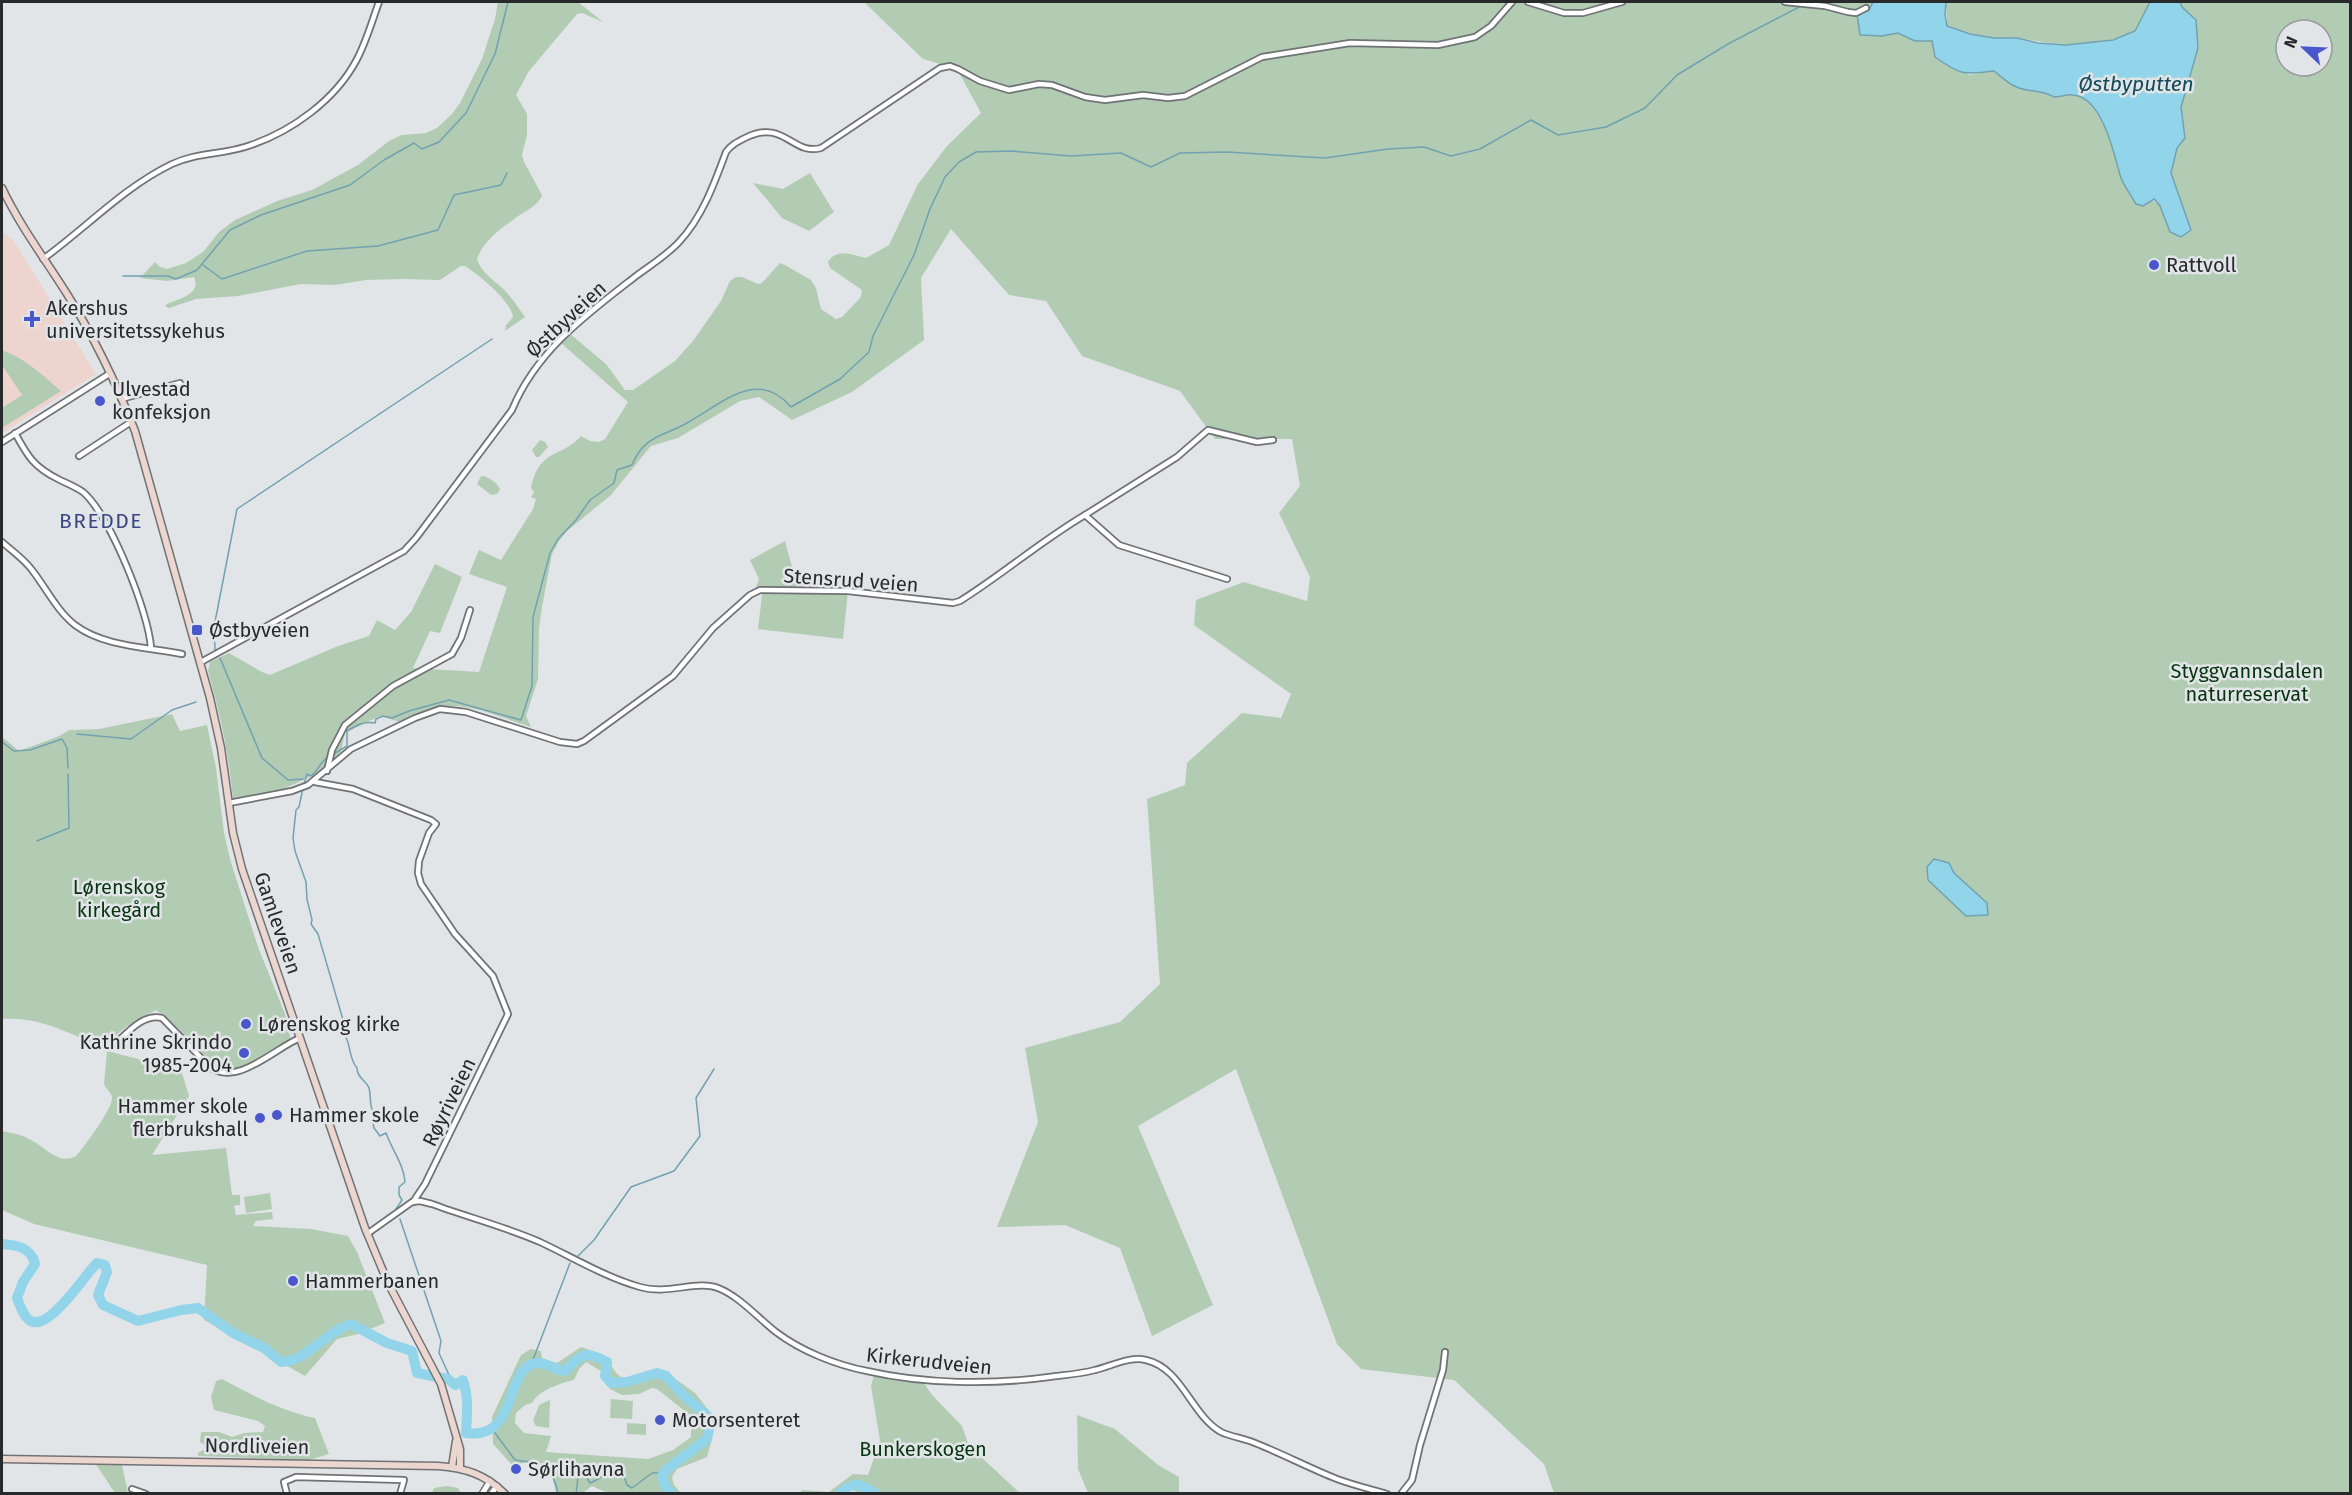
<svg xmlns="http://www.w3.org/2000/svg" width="2352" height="1495" font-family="'Fira Sans',sans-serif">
<rect width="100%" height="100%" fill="#e2e5e8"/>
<!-- medical -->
<polygon fill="#eed4ce" points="2,231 14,241 96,374 2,433"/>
<!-- green -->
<g fill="#b2ccb3" fill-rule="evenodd">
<path d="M 498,2 L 578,2 L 603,22 L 582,13 L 577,14 L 529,71 L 516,95 L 527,114 L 527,135 L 522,155 L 524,162 L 542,195 C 538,207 522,212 513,220 C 500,229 482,243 477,259 C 482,275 497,281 507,293 C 514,300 519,309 525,317 L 505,331 L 506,325 L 513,317 C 511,301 479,275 465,266 L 461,266 L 440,280 L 402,279 L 366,280 L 335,285 L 301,284 L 238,296 L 196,299 L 169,308 L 165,306 L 167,304 C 179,299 202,294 194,277 L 167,281 L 140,278 L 155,262 L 160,267 L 167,269 L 186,263 L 203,252 L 219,232 L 235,220 L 277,201 L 312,190 L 358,165 L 389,141 L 402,135 L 426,133 L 437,128 L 452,114 L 460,103 L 482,59 L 495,19 Z"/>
<path d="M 864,2 L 1873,2 L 1873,5 L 1869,10 L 1882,36 L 1898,33 L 1915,41 L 1932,41 L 1969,75 L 1994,71 C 2003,79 2011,85 2022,89 C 2034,92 2044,90 2054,97 C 2060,97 2068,94 2073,95 C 2100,98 2117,155 2120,177 L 2160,206 L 2170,232 L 2191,229 L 2171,173 L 2177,148 L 2185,138 L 2181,107 L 2198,48 L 2196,20 L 2182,7 L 2180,2 L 2350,2 L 2350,1493 L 1554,1493 L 1544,1464 L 1454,1380 L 1361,1369 L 1337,1344 L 1236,1069 L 1138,1126 L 1213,1305 L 1152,1336 L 1120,1248 L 1065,1225 L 997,1227 L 1038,1122 L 1025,1048 L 1120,1022 L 1160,984 L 1147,799 L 1185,785 L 1187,763 L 1242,713 L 1281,718 L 1291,694 L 1194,625 L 1196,600 L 1244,582 L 1307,601 L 1310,577 L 1279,513 L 1300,486 L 1292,439 L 1215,439 L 1180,391 L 1082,356 L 1046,301 L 1009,295 L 951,229 L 921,278 L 924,340 L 852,392 L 792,420 L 759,397 L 740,401 L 678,438 L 651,446 L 611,495 L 567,531 L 559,541 L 552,554 L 542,607 L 539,628 L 538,679 L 526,716 L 531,727 C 478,710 453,692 400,722 L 380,716 L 345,733 L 341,752 L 314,775 L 277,792 L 233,799 C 229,755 220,713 208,671 L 210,662 L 229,653 L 262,672 L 270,675 L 338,646 L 369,636 L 377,620 L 395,630 L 411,612 L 435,564 L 462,577 L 440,633 L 430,631 L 413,668 L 479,672 L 507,587 L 469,574 L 479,550 L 501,560 L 533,509 L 536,499 L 531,497 L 534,492 L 531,488 C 540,447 561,459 581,436 L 590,441 L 599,442 L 605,439 L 628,402 L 561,343 L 569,333 L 606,364 L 625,390 L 633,390 L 675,361 L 693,341 L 721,301 L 730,281 L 736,277 L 742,277 L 758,284 L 762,283 L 778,265 L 780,263 L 785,265 L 811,280 L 816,288 L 821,309 L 836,319 L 842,317 L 861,297 L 862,290 L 830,268 L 828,262 C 837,247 853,255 866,258 L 889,245 L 918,184 L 947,146 L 981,113 L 957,69 L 923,59 ZM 2286,30 L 2322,30 L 2322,66 L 2286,66 ZM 1949,863 L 1965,916 L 1957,907 Z"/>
<path d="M 1946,2 L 2150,2 L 2135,31 C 2091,50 2064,45 2018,38 C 2011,37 2003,39 1995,38 C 1979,37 1962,31 1947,25 Z"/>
<polygon points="810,173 834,212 809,231 782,218 753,183 783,189"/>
<path d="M 2,350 C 25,358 42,375 61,391 L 2,428 L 2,408 L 22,395 L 4,368 L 2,369 Z"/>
<polygon points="540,440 545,442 548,447 539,457 536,457 532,450"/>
<path d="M 481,476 C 488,476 499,484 500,490 L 497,494 L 491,495 L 477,484 Z"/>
<polygon points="785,541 798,589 848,591 843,639 758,629 762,595 756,587 759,579 750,560"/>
<path d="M 172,714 L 180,731 L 207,725 L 216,768 L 224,833 L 230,859 L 258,947 L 285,1014 L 291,1040 C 270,1051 241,1075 217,1068 L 178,1028 L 156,1010 L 126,1027 L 102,1047 C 69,1033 38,1016 2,1019 L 2,737 L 19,751 L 57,737 L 70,730 L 99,729 Z"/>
<path d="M 107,1051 L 181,1070 L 189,1096 L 152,1155 L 226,1148 L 232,1195 L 240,1195 L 240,1205 L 234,1206 L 236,1215 L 272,1212 L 273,1219 L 256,1221 L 253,1226 L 311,1229 L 348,1236 L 357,1252 L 385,1323 L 358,1334 L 337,1339 L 305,1376 L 204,1320 L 207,1265 L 34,1224 L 2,1210 L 2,1131 C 11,1133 21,1134 29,1139 C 45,1146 58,1166 76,1156 C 84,1146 113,1109 112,1097 C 111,1092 106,1089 104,1084 Z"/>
<polygon points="270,1193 272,1209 246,1213 244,1197"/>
<path d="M 581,1347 C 589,1350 597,1352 603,1356 C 613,1363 614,1377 627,1379 C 640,1382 650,1368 663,1370 L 695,1393 L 714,1417 L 713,1435 L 707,1457 L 677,1469 L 672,1477 L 674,1485 L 681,1493 L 608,1493 L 592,1486 L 583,1493 L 556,1493 L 552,1476 L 546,1469 L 540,1474 L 530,1462 L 512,1465 L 493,1444 L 492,1417 L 521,1355 L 531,1349 L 541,1351 L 542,1359 L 557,1363 ZM 586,1362 L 601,1371 L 610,1389 L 622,1395 L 639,1394 L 652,1388 L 657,1389 L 691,1416 L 691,1437 L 673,1450 L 648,1459 L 546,1452 L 551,1436 L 524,1433 L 515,1423 L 516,1413 L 525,1405 L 532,1403 C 539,1390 561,1383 574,1380 L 579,1369 Z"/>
<polygon points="874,1375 922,1380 932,1395 962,1426 969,1446 1020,1493 863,1494 852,1490 847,1493 799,1494 802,1490 829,1492 853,1474 868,1475 880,1441 871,1386"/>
<path d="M 222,1379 C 252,1395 281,1411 315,1418 L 329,1454 L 309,1460 L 198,1456 L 198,1453 L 205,1449 L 205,1445 L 200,1442 L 201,1432 L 219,1432 L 232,1437 L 244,1433 L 263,1432 L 265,1426 L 258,1421 L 214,1410 L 211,1397 L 216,1381 Z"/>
<polygon points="611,1399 633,1401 632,1419 610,1418"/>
<polygon points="550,1400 549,1428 536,1426 533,1421 539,1405"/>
<polygon points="1077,1415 1115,1429 1158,1465 1179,1477 1179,1493 1088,1493 1078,1469"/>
<polygon points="627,1423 646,1424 646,1435 627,1434"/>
<polygon points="93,1460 121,1460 128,1493 115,1493"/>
<polygon points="447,1486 458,1488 461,1493 432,1493 434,1488"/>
</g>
<!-- water -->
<g fill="#92d4e9" stroke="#72a1b0" stroke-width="1.5">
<path d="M 1873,2 L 1946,2 L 1945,15 L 1947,26 L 1970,34 L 1994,38 L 2017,38 L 2038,43 L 2066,45 L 2113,40 L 2135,31 L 2150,2 L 2180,2 L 2182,7 L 2196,20 L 2198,48 L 2181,107 L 2185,138 L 2177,148 L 2171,173 L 2191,230 L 2181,237 L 2170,232 L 2160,206 L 2154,199 L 2143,206 L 2136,204 C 2131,195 2123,185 2120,175 C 2114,153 2102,97 2073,95 C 2067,94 2060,97 2054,97 C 2045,91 2038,92 2027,90 C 2013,88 2005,80 1994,71 C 1964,75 1960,75 1935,57 L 1932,41 L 1915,41 L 1898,33 L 1882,36 L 1860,35 L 1857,14 L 1869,10 Z"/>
<polygon points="1934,859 1949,863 1954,873 1987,903 1988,915 1966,916 1928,880 1927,867"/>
</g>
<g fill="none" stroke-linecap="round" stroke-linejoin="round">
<!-- stream -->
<g stroke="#72a1b0" stroke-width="1.5">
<polyline points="203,265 222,279 307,251 378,246 438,230 454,195 501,185 507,173"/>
<polyline points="123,276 168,276 176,279 197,270 230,230 261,215 350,185 384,160 414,143 422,149 439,142 466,113 495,54 508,2"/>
<polyline points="215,650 214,627 237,509 492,339"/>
<polyline points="220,658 262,758 288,780 303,779"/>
<polyline points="77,734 131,739 172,710 196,702"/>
<polyline points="2,742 14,751 30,750 62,739 67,748 68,768"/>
<path d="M 332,755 L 347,746 L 347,731 C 357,725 364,721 375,723 L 376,719 L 383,716 L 392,718 L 409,711 L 449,700 L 521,720 L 532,686 L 533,617 L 550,553 L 558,539 L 576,520 L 590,500 L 614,483 L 617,470 L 632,465 C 644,436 661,437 685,424 C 720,406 756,366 791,407 L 840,379 L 869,352 L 873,336 L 914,255 L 930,209 L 945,177 L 959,162 L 976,152 L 1011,151 L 1071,156 L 1121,153 L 1151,167 L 1180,153 L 1227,152 L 1325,158 L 1388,149 L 1424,147 L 1451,156 L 1480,149 L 1531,120 L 1558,135 L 1606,127 L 1645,108 L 1677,75 L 1728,44 L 1801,6"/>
<path d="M 304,784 L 307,774 L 311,776 C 318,771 320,762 328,757"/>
<path d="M 303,788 L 299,807 L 296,810 L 293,838 L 295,851 L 306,882 L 307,899 L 312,920 L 311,924 L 318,934 L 346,1030 L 345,1035 C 351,1046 349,1059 357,1068 C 357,1078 366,1080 369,1088 C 372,1100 368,1104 375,1116 L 372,1119 L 374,1128 L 380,1136 L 386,1133 C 392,1150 404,1165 405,1182 L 399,1187 L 399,1195 L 402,1200 L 396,1209"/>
<polyline points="37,841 69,828 68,774"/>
<polyline points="400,1219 441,1341 439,1353 449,1375 448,1379"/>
<polyline points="578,1256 594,1240 631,1187 674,1171 700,1136 696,1098 714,1069"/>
<polyline points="531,1365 570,1263"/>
<path d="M 492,1429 L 515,1460 C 541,1463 553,1465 558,1494"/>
<path d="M 576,1494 L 578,1477 L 583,1472 L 590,1483 C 603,1478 607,1472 619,1463 L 627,1485 L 632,1488 L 652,1473 L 659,1473 L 662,1476"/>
</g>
<!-- river -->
<g stroke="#92d4e9" stroke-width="10">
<path d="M 2,1244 C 16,1245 31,1247 35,1264 L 23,1282 L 17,1298 C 20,1305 22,1314 28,1319 C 46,1337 86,1273 97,1263 L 105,1265 L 107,1272 L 98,1295 L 103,1305 L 138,1321 L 181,1310 L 198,1308 L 233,1333 L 264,1348 L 281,1362 C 306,1362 325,1332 351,1324 L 387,1343 L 412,1351 L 417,1373 L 448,1379 L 455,1385 L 463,1380 C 469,1398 467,1414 466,1433 C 520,1441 503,1366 537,1363 C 546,1362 555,1370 565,1371 C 582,1355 583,1349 607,1362 L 605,1376 L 611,1383 L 627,1382 L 657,1373 L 666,1376 L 682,1394 L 711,1419 L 707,1439 L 666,1470 L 662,1476 L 665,1486 L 672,1494"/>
<path d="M 839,1494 C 853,1480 861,1484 876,1494"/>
</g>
<defs>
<g id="minor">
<polyline points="1528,2 1564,13 1583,13 1622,2"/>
<polyline points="1785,2 1825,6 1848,12 1856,13 1866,8"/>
<path d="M 43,259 C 86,228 124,187 172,164 C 197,152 225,155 251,145 C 292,131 335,100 356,61 C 366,43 372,21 379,2"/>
<polyline points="121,399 180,383"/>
<path d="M 15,433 C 28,457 34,467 58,479 C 66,483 76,487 83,492 C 110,515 149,613 151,648"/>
<polyline points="79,456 131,422"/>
<polyline points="1085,515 1177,457 1208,430 1257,442 1273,440"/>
<path d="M 2,542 C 12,551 24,559 32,570 C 46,588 57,611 75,625 C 104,647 148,647 182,654"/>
<path d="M 201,662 L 404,551 L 416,538 L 512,410 C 536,351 587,314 636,276 C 651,265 667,255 679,242 C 702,218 715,182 726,152 C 731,145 737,142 745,138 C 784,118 792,156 821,148 L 940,68 L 950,66 L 958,69 L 980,81 L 1009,90 L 1039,84 L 1052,85 L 1085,97 L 1105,100 L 1143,95 L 1168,98 L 1185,96 L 1262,57 L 1350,43 L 1438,45 L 1475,37 L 1491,26 L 1512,2"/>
<polyline points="327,771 332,750 345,725 393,686 452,654 461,638 470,610"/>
<polyline points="315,782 353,789 431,820 436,824 429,833 419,861 418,873 421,884 455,934 493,976 508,1014 425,1184 413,1202"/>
<path d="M 229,803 L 292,791 L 308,785 L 351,749 L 415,718 L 440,709 L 466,712 L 560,742 L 577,744 L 584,741 L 673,676 L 713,628 L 750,595 L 760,590 L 848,591 L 953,603 L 960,601 C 1003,574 1041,541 1085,515 L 1119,545 L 1227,579"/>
<path d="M 116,1043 C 128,1032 144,1013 162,1018 L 211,1068 C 238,1086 275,1048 300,1038"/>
<path d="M 367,1234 L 412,1202 L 420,1201 L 432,1204 C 467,1217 506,1227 540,1242 C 574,1258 605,1277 640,1287 C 667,1295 697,1280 718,1288 C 739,1296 758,1318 776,1332 C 801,1351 836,1365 867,1371 C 924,1384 991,1385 1049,1377 C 1064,1375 1080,1374 1095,1370 C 1112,1366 1129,1356 1146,1360 C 1182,1368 1191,1415 1221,1432 C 1231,1437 1244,1438 1255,1443 C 1283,1454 1309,1468 1337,1479 C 1353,1485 1370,1489 1387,1494"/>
<polyline points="132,1489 146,1494"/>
<polyline points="287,1494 284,1482 296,1477 404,1480 400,1494"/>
<polyline points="1401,1494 1412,1480 1420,1445 1443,1370 1445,1352"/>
</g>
<g id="tertiary">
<polyline points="2,442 109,374"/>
<polyline points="482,1494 490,1481"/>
<polyline points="491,1494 497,1486"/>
</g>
<g id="secondary">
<path d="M 2,188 C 20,226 45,259 67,294 C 94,337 117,385 135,431 L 210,698 L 221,748 L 233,833 L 242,869 L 365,1228 L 388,1283 L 441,1384 L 460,1449 L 460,1468"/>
<path d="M 2,1459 L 438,1466 C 465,1468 485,1474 505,1494"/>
<polyline points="452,1467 456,1441"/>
</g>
</defs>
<!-- minor casing -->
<use href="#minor" stroke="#707275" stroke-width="8"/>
<!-- tertiary casing -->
<use href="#tertiary" stroke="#707275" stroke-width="8"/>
<!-- secondary casing -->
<use href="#secondary" stroke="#707275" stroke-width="9"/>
<!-- minor -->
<use href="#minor" stroke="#fff" stroke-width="4.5"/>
<!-- tertiary -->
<use href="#tertiary" stroke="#fff" stroke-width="5"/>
<!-- secondary -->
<use href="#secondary" stroke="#ecd7d0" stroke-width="6"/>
</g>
<!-- markers -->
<g fill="#4957cc" stroke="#e2e5e8" stroke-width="2">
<circle cx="2154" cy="265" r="6"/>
<path d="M29 310h6v6h6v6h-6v6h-6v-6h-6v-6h6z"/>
<circle cx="100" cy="401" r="6"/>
<rect x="191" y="624" width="12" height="12" rx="3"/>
<circle cx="246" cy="1024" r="6"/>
<circle cx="244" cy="1053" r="6"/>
<circle cx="277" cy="1115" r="6"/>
<circle cx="260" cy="1118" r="6"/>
<circle cx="293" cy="1281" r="6"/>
<circle cx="660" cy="1420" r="6"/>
<circle cx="516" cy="1469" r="6"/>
</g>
<g text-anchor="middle" stroke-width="5" stroke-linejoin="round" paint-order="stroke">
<!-- poi labels -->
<g font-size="20" fill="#28292a" stroke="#e2e5e8" text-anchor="start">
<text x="2166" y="272">Rattvoll</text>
<text x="46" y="315">Akershus<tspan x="46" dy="23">universitetssykehus</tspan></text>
<text x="112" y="396">Ulvestad<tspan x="112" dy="23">konfeksjon</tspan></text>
<text x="209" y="637">Østbyveien</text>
<text x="258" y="1031">Lørenskog kirke</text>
<text x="232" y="1049" text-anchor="end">Kathrine Skrindo<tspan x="232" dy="23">1985-2004</tspan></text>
<text x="248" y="1113" text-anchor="end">Hammer skole<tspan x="248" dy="23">flerbrukshall</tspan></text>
<text x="289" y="1122">Hammer skole</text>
<text x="305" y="1288">Hammerbanen</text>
<text x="672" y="1427">Motorsenteret</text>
<text x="528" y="1476">Sørlihavna</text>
</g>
<!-- street labels -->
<g font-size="20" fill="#28292a" stroke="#e2e5e8">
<text transform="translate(566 319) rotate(-43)" y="7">Østbyveien</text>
<text transform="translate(851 580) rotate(4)" y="7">Stensrud veien</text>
<text transform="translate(278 923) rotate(71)" y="7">Gamleveien</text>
<text transform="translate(449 1102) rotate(-64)" y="7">Røyriveien</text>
<text transform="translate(929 1361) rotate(6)" y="7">Kirkerudveien</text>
<text transform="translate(257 1446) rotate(1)" y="7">Nordliveien</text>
</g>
<!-- park labels -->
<g font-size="20" fill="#05340d" stroke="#e2e5e8">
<text x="2247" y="678">Styggvannsdalen<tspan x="2247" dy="23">naturreservat</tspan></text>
<text x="119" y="894">Lørenskog<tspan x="119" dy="23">kirkegård</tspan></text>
<text x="923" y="1456">Bunkerskogen</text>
</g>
<!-- water labels -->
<g font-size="21" font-style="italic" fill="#134b5b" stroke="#e2e5e8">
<text x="2136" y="91">Østbyputten</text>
</g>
<!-- neighbourhood labels -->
<g font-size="21" letter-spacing="1.5" fill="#3b4783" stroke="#e2e5e8">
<text x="101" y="528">BREDDE</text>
</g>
</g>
<!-- border -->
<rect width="2352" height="1495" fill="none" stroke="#28292a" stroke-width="6"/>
<!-- north arrow -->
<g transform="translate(2304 48) rotate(293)"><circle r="28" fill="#e2e5e8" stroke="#989a9c" stroke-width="1.5"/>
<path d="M0-4.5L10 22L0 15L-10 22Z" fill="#4957cc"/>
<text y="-9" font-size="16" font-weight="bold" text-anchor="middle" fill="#28292a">N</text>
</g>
</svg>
